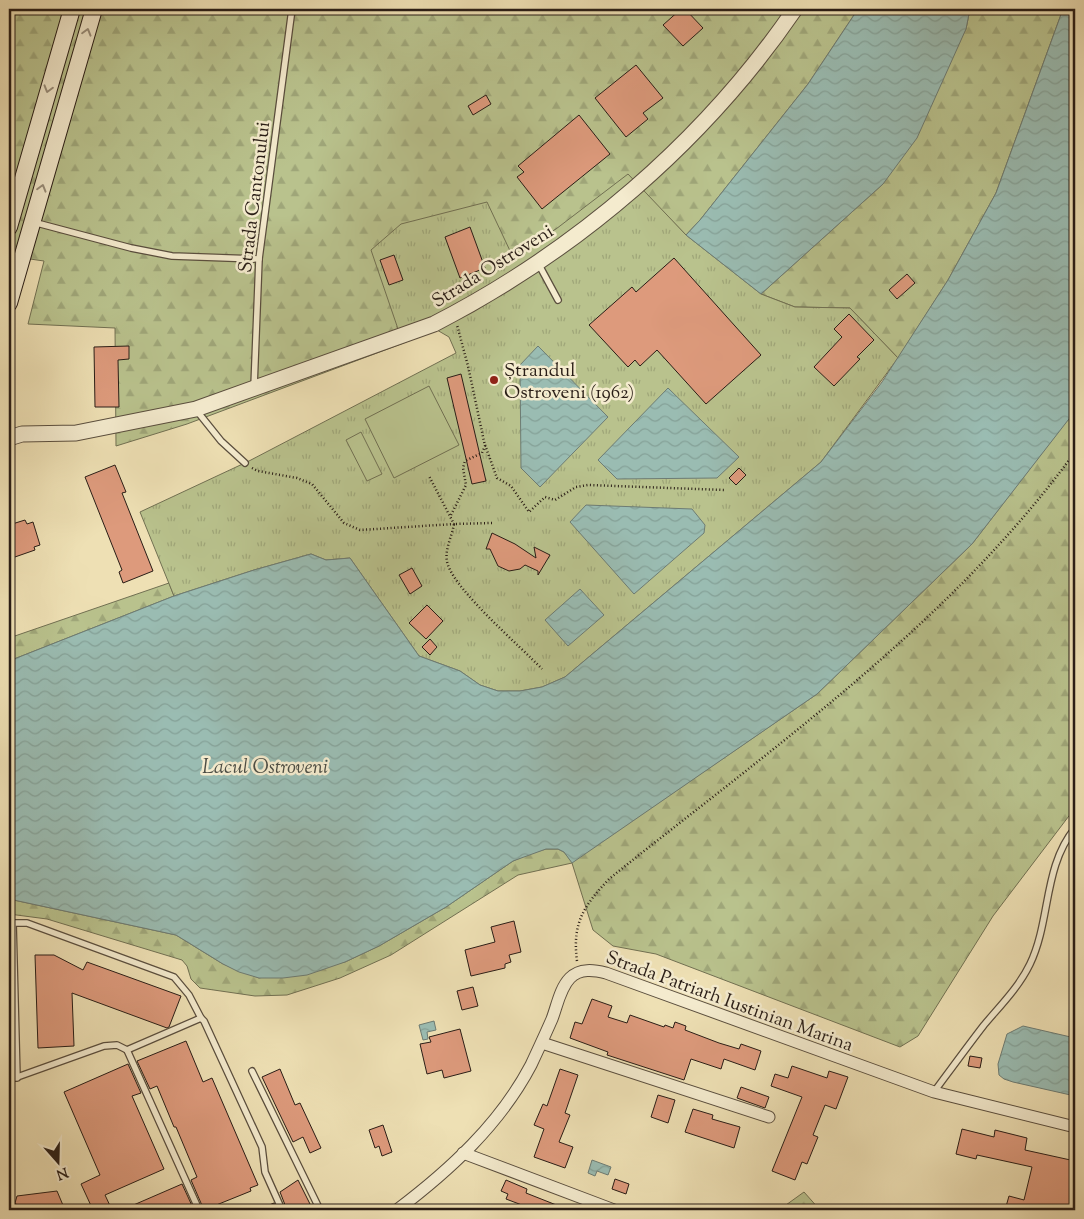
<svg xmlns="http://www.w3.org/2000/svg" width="1084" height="1219" font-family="'Sorts Mill Goudy',serif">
<defs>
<pattern id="forest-firs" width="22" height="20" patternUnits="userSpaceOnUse" patternTransform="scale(1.25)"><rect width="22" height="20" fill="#b9c28d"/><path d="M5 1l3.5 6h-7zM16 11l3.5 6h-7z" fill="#9fa679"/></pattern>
<pattern id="park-tufts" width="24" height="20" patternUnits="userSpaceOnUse" patternTransform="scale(1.25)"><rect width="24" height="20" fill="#b9c28d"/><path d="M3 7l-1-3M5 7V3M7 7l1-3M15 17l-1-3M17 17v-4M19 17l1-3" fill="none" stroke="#9fa679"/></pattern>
<pattern id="water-waves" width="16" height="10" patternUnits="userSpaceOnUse" patternTransform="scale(1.25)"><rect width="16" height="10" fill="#9abcb2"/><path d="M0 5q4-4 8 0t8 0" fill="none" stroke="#85a198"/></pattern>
</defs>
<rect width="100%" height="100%" fill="#eee0b4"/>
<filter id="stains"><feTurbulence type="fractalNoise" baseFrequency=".004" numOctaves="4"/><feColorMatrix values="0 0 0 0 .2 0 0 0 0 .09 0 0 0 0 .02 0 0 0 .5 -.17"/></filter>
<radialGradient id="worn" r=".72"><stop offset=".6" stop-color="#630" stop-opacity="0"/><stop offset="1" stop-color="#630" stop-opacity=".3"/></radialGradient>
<!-- forest -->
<g fill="url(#forest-firs)" stroke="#717052">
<polygon points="9,9 858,9 808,84 700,220 686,235 638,186 556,229 397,326 401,344 187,424 116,446 115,328 28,324 44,261 9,256"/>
<polygon points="970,9 1063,9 996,193 948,280 898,358 850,308 795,307 761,294 883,184 966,29"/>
<polygon points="1075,410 1075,808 993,916 918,1036 900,1047 656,954 613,946 593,930 572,863 518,875 391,955 340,978 287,995 255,996 200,988 191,979 187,966 182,960 47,919 9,914 9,899 176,935 223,964 259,978 345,962 379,946 446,907 513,861 529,854 546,849 558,849 564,852 572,862 817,694 972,544"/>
<polygon points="169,583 174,596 9,661 9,638"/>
<polygon points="804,1192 820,1210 779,1210"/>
</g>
<!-- park -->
<polygon fill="url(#park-tufts)" stroke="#717052" points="628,174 686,235 761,294 795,307 850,308 898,358 821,462 565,677 542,687 520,691 498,691 480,685 460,671 419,656 350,558 326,560 311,554 254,570 174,596 140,512 249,461 456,353 449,337 437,330 401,344 397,326 371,250 401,224 487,202 512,255 556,229"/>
<!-- pitch -->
<g fill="#b9c28d" stroke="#717052">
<polygon points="429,386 459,445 394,478 365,419"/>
<polygon points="361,432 382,474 367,481 346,440"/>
</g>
<!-- water -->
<g fill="url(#water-waves)" stroke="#6d7c74">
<polygon points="858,9 970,9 966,29 917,138 883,184 761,294 686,235 700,220 808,84"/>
<polygon points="1063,9 1075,9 1075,410 1072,415 972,544 817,694 572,863 564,852 558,849 546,849 513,861 446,907 379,946 345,962 307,975 283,978 259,978 239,972 223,964 176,935 9,899 9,661 174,596 254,570 311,554 326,560 350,558 419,656 460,671 480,685 498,691 520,691 542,687 565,677 821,462 882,382 948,280 996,193"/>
<polygon points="538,346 608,417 540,487 521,468 520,365"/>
<polygon points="668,388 739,457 717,478 617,479 598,460"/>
<polygon points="586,505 692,509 705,525 704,533 634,594 570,522"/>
<polygon points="580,589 604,615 568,646 545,620"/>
<polygon points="434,1021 436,1030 427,1032 428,1039 423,1040 419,1025"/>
<polygon points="1023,1026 1075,1038 1075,1096 1013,1082 1004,1079 999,1075 998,1064 1007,1034"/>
<polygon points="592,1160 611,1167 608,1175 597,1171 595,1176 588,1173"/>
</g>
<!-- building -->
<g fill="#dd9a7c" stroke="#291d16">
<polygon points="681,9 685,9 703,28 683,46 663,25"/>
<polygon points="636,65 663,98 643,113 648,119 626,137 595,98"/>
<polygon points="486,95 491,104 473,115 468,106"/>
<polygon points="579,115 610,154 542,209 517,177 524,172 518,166"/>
<polygon points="470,227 485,268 460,278 445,237"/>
<polygon points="394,255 403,280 389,285 380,260"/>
<polygon points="674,258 761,355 706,404 657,350 640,366 635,360 628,367 589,325 632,287 636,292"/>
<polygon points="907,274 915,283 897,299 889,290"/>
<polygon points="849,314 874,340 857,357 860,359 834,386 814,367 842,337 834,329"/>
<polygon points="129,346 129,359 118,360 119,407 95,407 94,347"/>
<polygon points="461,374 486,481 472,484 447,378"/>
<polygon points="115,465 126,492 122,493 153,571 123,583 119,572 122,570 85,477"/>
<polygon points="739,468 746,475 736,485 729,478"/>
<polygon points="25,520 27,524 33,522 40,545 34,547 35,550 12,558 9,548 9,525"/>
<polygon points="492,533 515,544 536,558 534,547 550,555 538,575 538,571 525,565 520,569 509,571 498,566 490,549 486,549"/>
<polygon points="412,568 422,586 410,594 399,575"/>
<polygon points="427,605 443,621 426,639 409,623"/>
<polygon points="430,639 437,647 430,655 422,647"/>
<polygon points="514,921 521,952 509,955 511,962 505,964 505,968 471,976 465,950 495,942 491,927"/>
<polygon points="35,955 54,955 83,970 87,962 181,996 169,1027 167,1028 72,993 74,1046 38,1048"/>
<polygon points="473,987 478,1006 462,1010 457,991"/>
<polygon points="592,999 612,1006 608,1017 627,1023 630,1015 664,1027 665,1025 673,1028 675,1022 686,1026 685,1030 719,1043 739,1049 741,1044 761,1051 755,1070 724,1059 721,1069 691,1059 684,1080 607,1055 608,1052 570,1038 575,1022 582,1024"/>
<polygon points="460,1029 471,1071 444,1078 442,1070 427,1074 420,1044 431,1042 429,1037"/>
<polygon points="186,1041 203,1082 212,1078 258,1185 250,1188 251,1191 204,1210 191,1180 197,1177 176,1127 174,1127 157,1086 150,1089 137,1061"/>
<polygon points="970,1056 982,1058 980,1068 968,1066"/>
<polygon points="128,1064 141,1093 132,1096 164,1169 105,1195 112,1210 93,1210 81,1184 100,1175 64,1092"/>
<polygon points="792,1066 827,1078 829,1071 848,1077 836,1109 825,1105 813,1135 818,1137 807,1164 802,1162 795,1180 772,1171 802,1097 771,1086 775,1074 788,1078"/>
<polygon points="280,1069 295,1105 300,1103 321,1148 310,1153 303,1137 293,1142 262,1077"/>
<polygon points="560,1069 578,1075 565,1113 570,1115 559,1142 573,1147 565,1168 534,1157 544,1129 534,1125 543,1104 547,1106"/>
<polygon points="741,1087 769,1097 765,1108 737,1098"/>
<polygon points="658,1095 675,1100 668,1123 651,1117"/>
<polygon points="693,1109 713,1115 712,1119 740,1127 734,1148 685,1132"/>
<polygon points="383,1125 392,1152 382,1156 379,1146 375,1148 369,1130"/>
<polygon points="962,1129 994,1137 995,1130 1027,1138 1025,1150 1075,1161 1075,1210 1005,1210 1009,1196 1024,1200 1032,1167 977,1155 976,1159 956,1154"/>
<polygon points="615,1179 629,1184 626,1194 612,1189"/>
<polygon points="298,1180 313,1210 287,1210 280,1192"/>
<polygon points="506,1180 527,1189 526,1193 569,1210 535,1210 506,1199 508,1194 501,1191"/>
<polygon points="182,1184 194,1210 122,1210"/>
<polygon points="57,1191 65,1210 23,1210 15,1203 17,1196"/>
<polygon points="274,1203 277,1210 257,1210"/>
</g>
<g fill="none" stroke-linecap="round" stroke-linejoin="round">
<defs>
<g id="service">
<polyline points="33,222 131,248 172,256 259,259"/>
<polyline points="538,263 558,300"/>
<polyline points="254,387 259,259 292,9"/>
<polyline points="197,411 221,441 245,463"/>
<polyline points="127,1050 199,1210"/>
<polyline points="252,1071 320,1210"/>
<polyline points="17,1078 13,923 27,923 174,977 189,995 201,1018"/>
<polyline points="9,1080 104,1046 117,1045 127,1050 201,1018 204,1021 262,1147 265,1172 282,1210"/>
<path d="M 934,1092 C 951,1069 967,1047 984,1025 C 1000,1006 1019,987 1030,964 C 1051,920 1043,867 1075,828"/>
</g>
<g id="minor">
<polyline points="542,1043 769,1117"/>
<polyline points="463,1153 614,1210"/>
<path d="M 397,1210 C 450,1170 500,1124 531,1065 C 538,1050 545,1035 552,1019 C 557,1006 560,988 570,978 C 580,968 594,970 606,973 L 934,1092 L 1075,1127"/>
</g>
<path id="tertiary" d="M 9,438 L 22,434 L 76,433 L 196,409 L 434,324 C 576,251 704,142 795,9"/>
<g id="secondary">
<polyline points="9,227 72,9"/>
<polyline points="9,303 94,9"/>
</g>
</defs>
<!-- service casing -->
<use href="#service" stroke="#5a4e3e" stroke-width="8"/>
<!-- minor casing -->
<use href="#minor" stroke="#5a4e3e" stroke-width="13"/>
<!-- tertiary casing -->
<use href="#tertiary" stroke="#5a4e3e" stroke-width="17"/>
<!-- secondary casing -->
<use href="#secondary" stroke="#291d16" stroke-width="18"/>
<!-- path -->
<g stroke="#291d16" stroke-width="2.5" stroke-dasharray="1 2.5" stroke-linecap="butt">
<polyline points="485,445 497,478 511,486 529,512 545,497 555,500 576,487 588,485 725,490"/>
<polyline points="252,468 258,471 297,478 312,484 344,523 360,530 454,524 429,476"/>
<polyline points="451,515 466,485 463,468 465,461 482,453 485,446 468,366 457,325"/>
<path d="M 492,523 L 454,524 C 452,537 443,552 448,565 C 457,592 520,646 542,669"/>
<path d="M 577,961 C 572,922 584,906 609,879 C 773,747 950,624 1075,452"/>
</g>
<!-- service -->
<use href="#service" stroke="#f4ebce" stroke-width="5.5"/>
<!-- minor -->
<use href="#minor" stroke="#f4ebce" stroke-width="11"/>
<!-- tertiary -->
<use href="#tertiary" stroke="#f4ebce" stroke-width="15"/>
<!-- secondary -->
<use href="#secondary" stroke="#f4ebce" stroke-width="16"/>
</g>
<!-- one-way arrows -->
<defs><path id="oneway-chevron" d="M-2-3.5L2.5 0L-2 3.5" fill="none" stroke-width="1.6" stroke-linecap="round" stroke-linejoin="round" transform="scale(1.25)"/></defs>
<g stroke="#998e7b">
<use href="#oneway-chevron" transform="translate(87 32) rotate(-74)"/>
<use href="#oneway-chevron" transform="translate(48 89) rotate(106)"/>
<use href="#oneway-chevron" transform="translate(42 188) rotate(-74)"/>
</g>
<!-- markers -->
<circle fill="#8f2418" stroke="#f4ebce" stroke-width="2" cx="494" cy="380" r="5"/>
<g text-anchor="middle" stroke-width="5" stroke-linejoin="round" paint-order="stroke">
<!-- street labels -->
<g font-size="19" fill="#291d16" stroke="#f4ebce">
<text transform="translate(253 197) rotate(-83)" y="7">Strada Cantonului</text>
<text transform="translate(492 265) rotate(-32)" y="7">Strada Ostroveni</text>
<text transform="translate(730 1000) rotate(20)" y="7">Strada Patriarh Iustinian Marina</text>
</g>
<!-- poi labels -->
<g font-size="19" fill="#291d16" stroke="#f4ebce" text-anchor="start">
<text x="504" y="376">Ștrandul<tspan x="504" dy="22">Ostroveni (1962)</tspan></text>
</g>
<!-- water labels -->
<g font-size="20" font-style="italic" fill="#4b4d45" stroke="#f4ebce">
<text x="265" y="773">Lacul Ostroveni</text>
</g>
</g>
<!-- margin -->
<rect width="1084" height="1219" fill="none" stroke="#eee0b4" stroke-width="30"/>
<rect x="10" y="10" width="1064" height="1199" fill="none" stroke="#291d16" stroke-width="2.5"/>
<rect x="15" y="15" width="1054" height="1189" fill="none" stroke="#291d16"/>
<!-- north arrow -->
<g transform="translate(58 1162) rotate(160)" stroke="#f4ebce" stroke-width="4" paint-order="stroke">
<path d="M0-4L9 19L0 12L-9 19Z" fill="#291d16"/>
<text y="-8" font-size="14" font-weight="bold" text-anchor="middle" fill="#291d16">N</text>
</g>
<rect width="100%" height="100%" filter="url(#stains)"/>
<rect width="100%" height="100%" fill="url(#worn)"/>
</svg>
